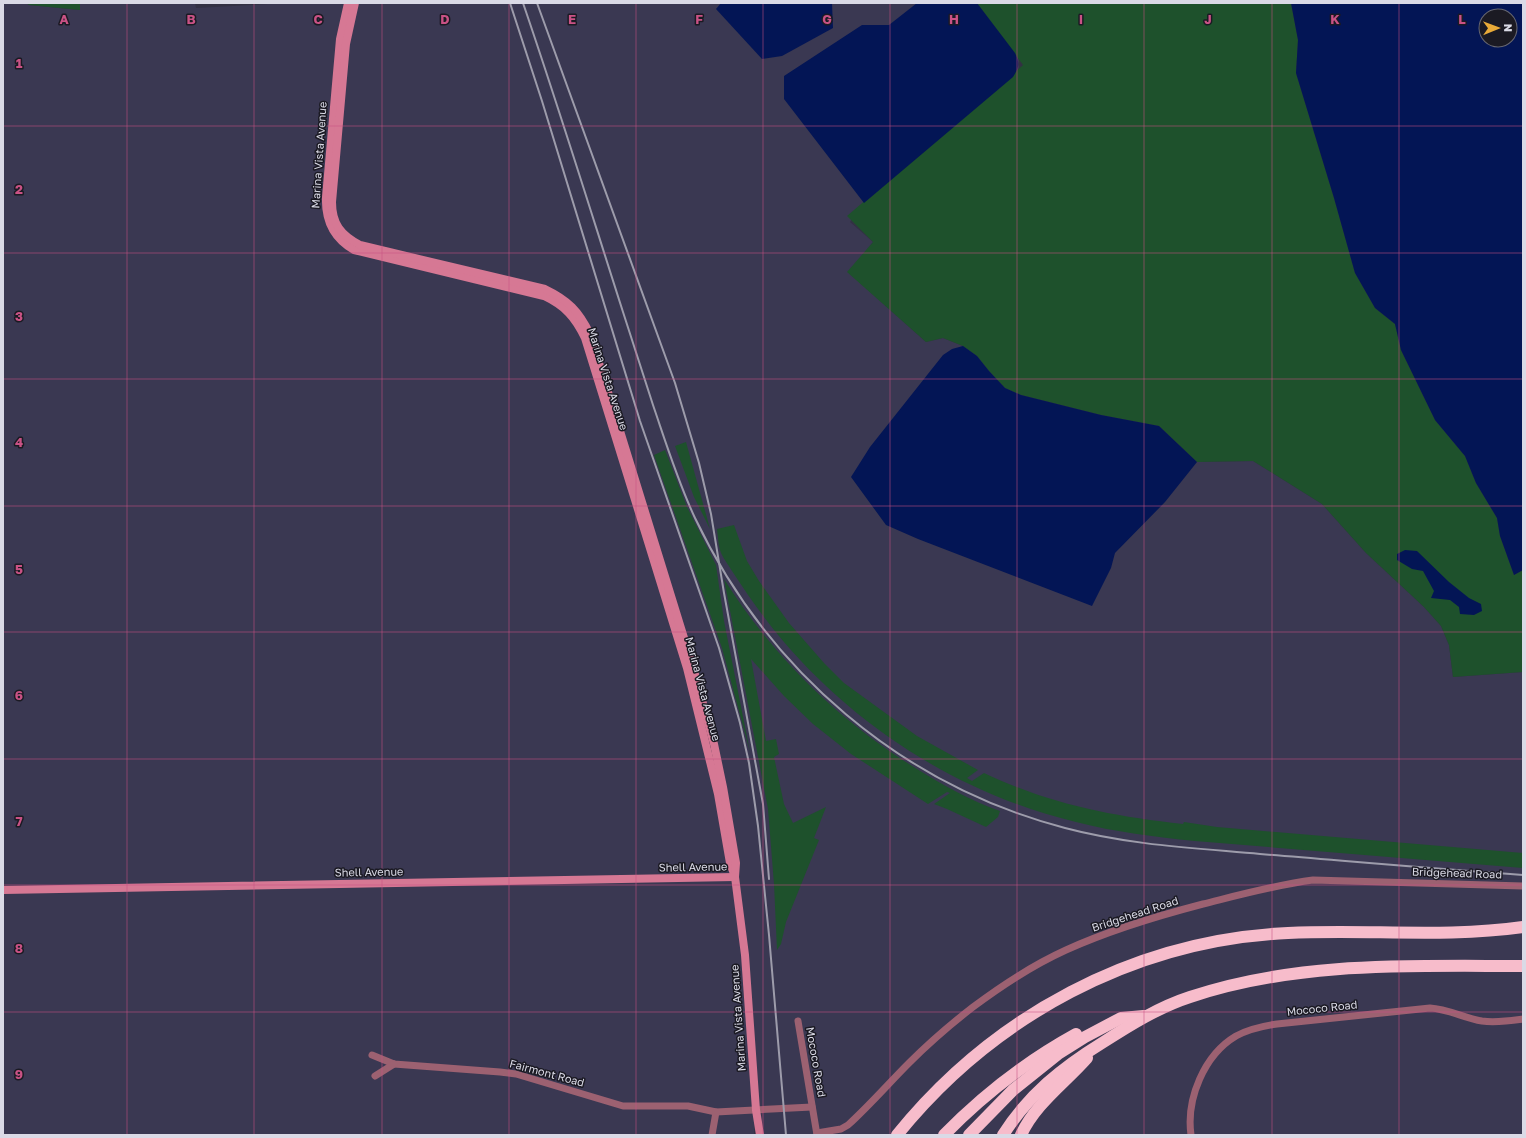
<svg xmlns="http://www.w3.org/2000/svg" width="1526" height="1138" font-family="'Golos Text',sans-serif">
<rect width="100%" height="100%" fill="#333144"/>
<!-- built -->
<polygon fill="#3a3852" points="3,3 26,3 29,5 80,10 80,3 195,3 196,8 286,3 348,3 340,39 326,197 326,214 330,227 338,239 354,250 544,296 565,308 579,326 585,338 687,668 718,794 730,863 735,876 736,866 732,837 714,744 701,695 683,633 590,334 584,322 576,310 567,301 545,289 360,245 345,236 340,231 336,223 332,211 332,202 346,44 355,3 977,3 1015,53 1019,60 1019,68 1013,77 864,203 850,222 873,242 849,273 926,342 943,338 963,346 977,356 989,371 1005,388 1021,395 1101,415 1159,426 1197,462 1253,461 1322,504 1366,553 1424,607 1441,626 1449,645 1453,677 1523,672 1523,1135 760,1135 756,1113 754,1135 3,1135"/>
<!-- green -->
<g fill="#1e512c">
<polygon points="26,3 80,3 80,10 29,5"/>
<polygon points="976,3 1291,3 1298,40 1296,73 1334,198 1355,273 1375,308 1395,324 1401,350 1435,420 1465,456 1476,483 1497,518 1500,536 1514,575 1523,570 1523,672 1453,677 1449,645 1441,626 1424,607 1366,553 1322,504 1253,461 1197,462 1159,426 1101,415 1021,395 1005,388 989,371 977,356 963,346 943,338 926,342 847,272 873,242 847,216 1023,65"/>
<polygon points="686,442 710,529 694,497 675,446"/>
<polygon points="665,450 687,507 716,565 724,621 750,752 722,648 654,455"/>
<path d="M 734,525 L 747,561 L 759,581 L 789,623 L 824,663 L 844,683 L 917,736 L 978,770 L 967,778 L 972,781 L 984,773 C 1050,804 1111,816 1183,824 L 1184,822 L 1217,827 L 1523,853 L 1523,868 L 1195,841 C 1155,837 1115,832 1076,822 C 958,794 850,724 774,630 C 759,611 745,591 732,571 C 728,564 722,557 720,550 C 718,543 718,536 717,529 Z"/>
<path d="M 724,579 C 773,657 839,721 917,769 C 943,785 971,801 1000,811 L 998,817 L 986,827 L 947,809 L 934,804 L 950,793 L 947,792 L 928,804 L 851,754 L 813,724 L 784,696 L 751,659 L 766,741 L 776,739 L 779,754 L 774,757 L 784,804 L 793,823 L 826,807 L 814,838 L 819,840 L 786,922 L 781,944 L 777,950 L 774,884 L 768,809 Z"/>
</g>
<!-- water -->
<g fill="#031555" fill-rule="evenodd">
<polygon points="721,3 832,3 833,28 782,56 762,59 716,9"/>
<path d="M 917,3 L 977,3 L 1015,53 C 1020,63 1019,68 1013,77 L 864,203 L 784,99 L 784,76 L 862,25 L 889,25 Z"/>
<path d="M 1291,3 L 1523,3 L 1523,570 L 1514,575 L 1500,536 L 1497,518 L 1476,483 L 1465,456 L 1435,420 L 1401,350 L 1395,324 L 1375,308 L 1355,273 L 1334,198 L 1296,73 L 1298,40 ZM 1486,16 L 1510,16 L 1510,40 L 1486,40 Z"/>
<polygon points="963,346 977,356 989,371 1005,388 1021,395 1101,415 1159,426 1197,462 1165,502 1115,553 1111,568 1092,606 918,539 886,525 851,477 870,447 943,355 952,349"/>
<polygon points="1405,550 1417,551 1449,582 1469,598 1481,604 1482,611 1474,615 1460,614 1459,607 1450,600 1431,598 1434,591 1423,571 1412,569 1397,560 1397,554"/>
</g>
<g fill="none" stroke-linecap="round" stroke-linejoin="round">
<!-- street -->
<g stroke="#9c6171" stroke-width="7">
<polyline points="798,1021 817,1135"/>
<polyline points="372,1055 394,1064 500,1072 516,1074 623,1106 688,1106 716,1112 812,1107"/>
<polyline points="375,1076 394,1064"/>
<path d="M 817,1133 L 841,1129 L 848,1125 C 869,1106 889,1083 909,1063 C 929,1043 951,1024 973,1007 C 1001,986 1033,965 1066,950 C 1110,930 1157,916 1203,904 C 1239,895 1275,885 1313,880 L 1523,886"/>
<polyline points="712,1135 716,1112"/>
<path d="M 1191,1135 C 1186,1099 1204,1055 1236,1036 C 1249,1029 1263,1026 1277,1024 L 1430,1008 C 1448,1009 1464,1018 1482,1021 C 1496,1023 1509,1021 1523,1019"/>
</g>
<!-- secondary -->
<g stroke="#d67894" stroke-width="8">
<path d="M 348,3 L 340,39 L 326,197 C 325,221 333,238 354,250 L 544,296 C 565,306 575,317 585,338 L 687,668 L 718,794 L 730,863 L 734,874"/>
<path d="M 355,3 L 346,44 L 332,202 C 332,224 341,235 360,245 L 545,289 C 568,300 579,311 590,334 L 693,667 L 714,744 L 723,787 L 736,863 L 735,877 L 745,955 L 756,1110 L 760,1135"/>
<polyline points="3,890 735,877"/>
</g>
<!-- highway -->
<g stroke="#f7bccb" stroke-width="12">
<path d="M 897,1135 C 993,1016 1134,940 1288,933 C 1366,929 1445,938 1523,927"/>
<path d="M 944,1135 C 983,1095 1027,1061 1076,1034"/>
<polyline points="969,1135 1013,1090 1058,1054 1085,1037 1121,1018 1144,1016"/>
<path d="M 1003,1135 C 1028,1095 1063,1067 1102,1043 C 1130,1025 1159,1007 1190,997 C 1297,961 1412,966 1523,966"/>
<path d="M 1021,1135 C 1035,1104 1065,1083 1087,1058"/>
</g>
<!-- rail -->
<g stroke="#9d9cab" stroke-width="2">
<polyline points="510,3 542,101 640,421 719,648 740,723 749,763 758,826 769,935 786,1135"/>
<path d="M 523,3 C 558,105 590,209 623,312 C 633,343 643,374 653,405 C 666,443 678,482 695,518 C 768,671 901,785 1065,828 C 1129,845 1194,848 1260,854 C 1347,861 1435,869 1523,875"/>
<polyline points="537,3 675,383 699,463 711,514 724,593 763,804 769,879"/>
</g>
</g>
<!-- grid -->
<path fill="none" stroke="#c95285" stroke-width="1" stroke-opacity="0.55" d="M 127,3 L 127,1135M 254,3 L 254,1135M 382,3 L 382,1135M 509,3 L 509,1135M 636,3 L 636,1135M 763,3 L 763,1135M 890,3 L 890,1135M 1017,3 L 1017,1135M 1144,3 L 1144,1135M 1272,3 L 1272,1135M 1399,3 L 1399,1135M 3,126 L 1523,126M 3,253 L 1523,253M 3,379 L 1523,379M 3,506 L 1523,506M 3,632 L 1523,632M 3,759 L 1523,759M 3,885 L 1523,885M 3,1012 L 1523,1012"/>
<g text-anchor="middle" stroke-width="3" stroke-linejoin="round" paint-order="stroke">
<!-- street labels -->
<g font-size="11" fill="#dadae6" stroke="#1b1a23">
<text transform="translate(319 155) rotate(-86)" y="4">Marina Vista Avenue</text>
<text transform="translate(608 379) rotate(72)" y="4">Marina Vista Avenue</text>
<text transform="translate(703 689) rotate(75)" y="4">Marina Vista Avenue</text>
<text transform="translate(693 867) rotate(-1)" y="4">Shell Avenue</text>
<text transform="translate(369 872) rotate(-1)" y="4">Shell Avenue</text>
<text transform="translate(1457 873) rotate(2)" y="4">Bridgehead Road</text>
<text transform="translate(1135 914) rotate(-18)" y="4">Bridgehead Road</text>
<text transform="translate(1322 1008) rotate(-6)" y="4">Mococo Road</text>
<text transform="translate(738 1018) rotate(-94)" y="4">Marina Vista Avenue</text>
<text transform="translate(816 1062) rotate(80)" y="4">Mococo Road</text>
<text transform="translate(547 1073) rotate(15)" y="4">Fairmont Road</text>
</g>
</g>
<g font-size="13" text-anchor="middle" font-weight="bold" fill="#c95285" stroke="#1b1a23" stroke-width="3" stroke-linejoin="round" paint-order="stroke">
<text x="64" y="24">A</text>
<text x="191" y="24">B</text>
<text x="318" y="24">C</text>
<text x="445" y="24">D</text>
<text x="572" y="24">E</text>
<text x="699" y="24">F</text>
<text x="827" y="24">G</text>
<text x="954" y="24">H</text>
<text x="1081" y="24">I</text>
<text x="1208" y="24">J</text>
<text x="1335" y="24">K</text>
<text x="1462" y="24">L</text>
<text x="19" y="68">1</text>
<text x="19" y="194">2</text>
<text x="19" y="321">3</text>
<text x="19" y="447">4</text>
<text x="19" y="574">5</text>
<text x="19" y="700">6</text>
<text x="19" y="826">7</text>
<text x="19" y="953">8</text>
<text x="19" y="1079">9</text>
</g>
<!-- border -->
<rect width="1526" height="1138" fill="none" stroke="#dadae6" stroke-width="8"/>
<!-- north arrow -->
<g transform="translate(1498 28) rotate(89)"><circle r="19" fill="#1b1a23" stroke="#676771"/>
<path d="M0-3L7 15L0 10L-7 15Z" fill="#e9aa38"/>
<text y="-6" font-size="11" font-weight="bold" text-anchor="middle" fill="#dadae6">N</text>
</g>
</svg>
